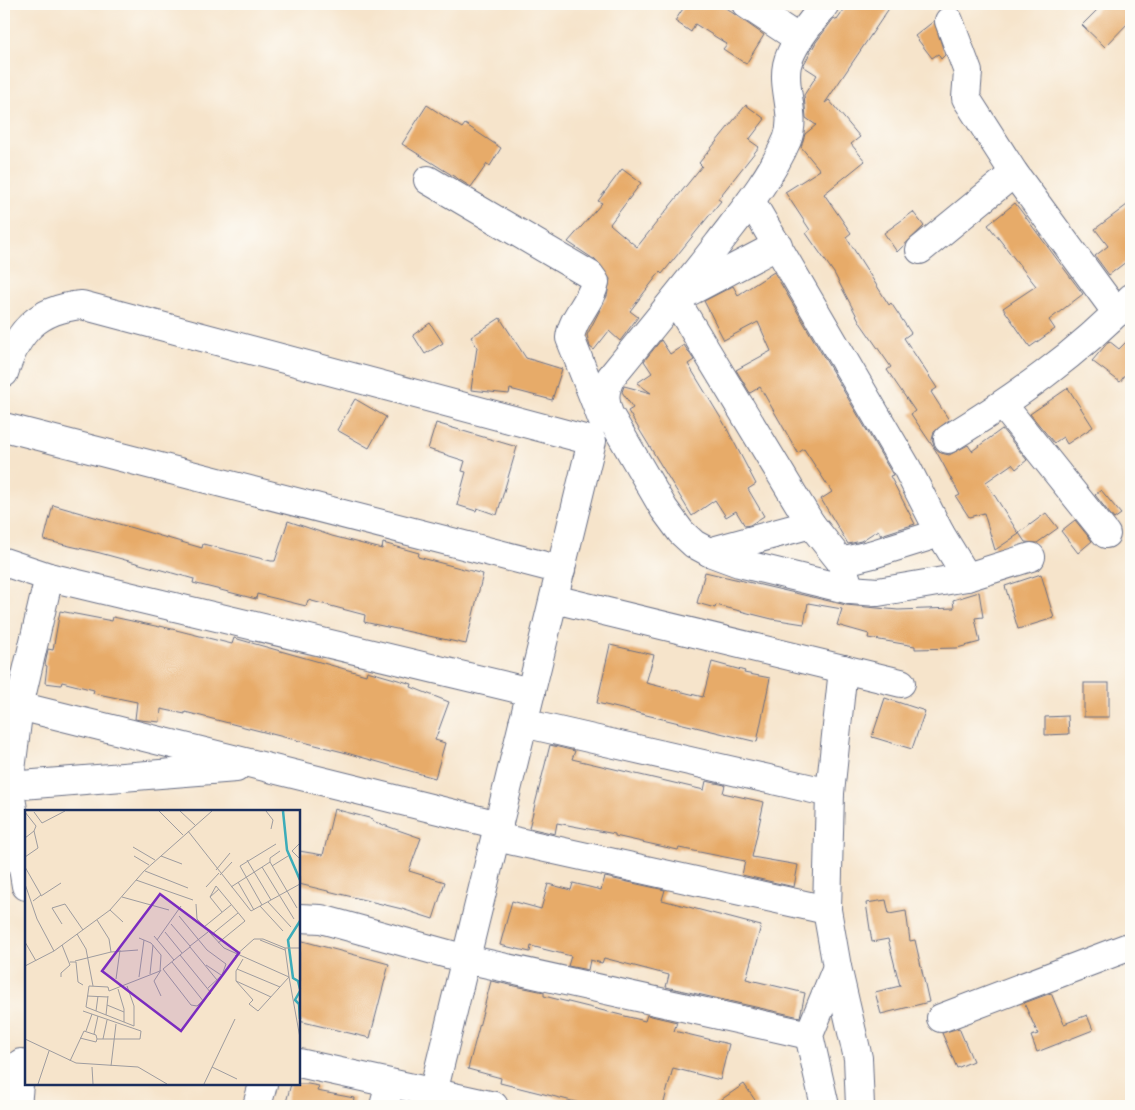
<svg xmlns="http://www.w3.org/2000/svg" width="1135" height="1110" font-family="Sriracha,sans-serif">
<rect width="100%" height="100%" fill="#fdfcf7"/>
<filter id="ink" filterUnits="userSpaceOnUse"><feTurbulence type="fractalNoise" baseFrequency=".02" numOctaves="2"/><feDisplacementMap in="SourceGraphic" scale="10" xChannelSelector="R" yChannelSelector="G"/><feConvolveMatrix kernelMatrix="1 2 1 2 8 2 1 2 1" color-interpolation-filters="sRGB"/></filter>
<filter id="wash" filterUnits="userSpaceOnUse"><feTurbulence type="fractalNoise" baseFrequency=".0096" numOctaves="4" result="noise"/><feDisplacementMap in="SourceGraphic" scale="20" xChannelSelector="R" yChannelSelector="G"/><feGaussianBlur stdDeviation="1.12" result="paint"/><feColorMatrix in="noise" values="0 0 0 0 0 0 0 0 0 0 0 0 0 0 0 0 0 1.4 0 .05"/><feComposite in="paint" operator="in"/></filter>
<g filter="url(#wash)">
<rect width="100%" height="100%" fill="#f6e4cb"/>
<g id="blocks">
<!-- building -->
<g fill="#e7ab69">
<polygon points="686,4 720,4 764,35 746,64 723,49 727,44 695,24 691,32 675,21"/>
<polygon points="848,4 892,4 825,103 829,100 860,137 851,144 865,161 824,194 851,233 846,237 889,305 891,303 911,333 904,338 937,388 931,392 949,420 934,432 932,440 935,448 941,453 949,455 968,445 972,451 1002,429 1027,460 1016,469 1012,464 986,482 1019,534 995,550 984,513 969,517 956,497 960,495 936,451 911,414 915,411 887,370 891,367 861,324 834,273 806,233 810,230 785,192 820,170 801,147 805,134 816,125 806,118 804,95 817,75 803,66 816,42 834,18 837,20"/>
<polygon points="1103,4 1131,4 1131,20 1105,47 1082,25"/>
<polygon points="934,21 945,55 941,59 938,54 932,58 915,36"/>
<polygon points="427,105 462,128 465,124 501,148 490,166 487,164 471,187 402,144"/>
<polygon points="746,105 765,119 749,140 759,147 718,199 721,201 662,274 660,272 630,311 638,317 620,341 609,331 594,350 590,347 587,335 607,296 610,279 598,262 568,242 602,203 598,201 622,169 641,183 610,224 637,247 702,166 699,163"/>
<polygon points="1131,202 1131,258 1109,275 1095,256 1108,246 1095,229"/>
<polygon points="1015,203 1083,294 1049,320 1055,329 1030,347 1003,308 1036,286 988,225"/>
<polygon points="913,212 924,226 897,252 884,233"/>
<polygon points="774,272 893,475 890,476 915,524 881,535 878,530 861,541 848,544 821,499 832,492 804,449 798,453 760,387 750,393 736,370 771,351 758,322 724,340 704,301 733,286 738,295"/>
<polygon points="500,318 526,358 562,369 552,400 510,389 509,394 471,390 477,347 471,337"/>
<polygon points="430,323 443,343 425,354 413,335"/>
<polygon points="1131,337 1131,367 1120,382 1092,361 1109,341 1119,349"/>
<polygon points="661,340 670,354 684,345 694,360 688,364 725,425 756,484 748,489 764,516 750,525 745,526 736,511 726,517 715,500 692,516 628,411 633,408 622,392 624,386 651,393 637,383 652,373 644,361"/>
<polygon points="1068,388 1093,427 1067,444 1063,437 1054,443 1030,414"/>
<polygon points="355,399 386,417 369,448 337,430"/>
<polygon points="436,423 517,447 497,515 477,508 476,511 457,505 466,472 462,471 465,461 428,449"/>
<polygon points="1101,490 1121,514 1114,519 1095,495"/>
<polygon points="53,505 202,548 203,544 271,561 275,561 288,521 332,536 382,549 383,543 419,553 418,557 483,574 466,644 364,622 365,615 308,600 306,606 257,594 256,599 193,583 194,579 100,553 44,540"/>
<polygon points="1046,513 1058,528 1037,543 1025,542 1019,533"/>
<polygon points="1075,520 1092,541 1078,553 1061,531"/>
<polygon points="705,572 846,605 898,610 954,608 953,600 979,592 983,617 975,618 980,642 957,648 915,649 915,646 868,638 869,634 837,625 842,609 808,603 804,624 772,619 716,605 715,608 697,603"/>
<polygon points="1041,574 1054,618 1018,629 1005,586"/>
<polygon points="60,611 112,621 113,617 160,627 160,626 232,644 234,638 366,675 367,671 412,684 411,687 449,702 435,740 445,743 435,778 343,752 185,712 185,714 161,709 160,722 140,720 135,719 137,702 93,693 94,690 62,682 61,685 45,683 47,666 45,665 48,649 53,650"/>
<polygon points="610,645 654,655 646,683 703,697 712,662 745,671 744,673 770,678 757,742 597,703"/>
<rect x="1084" y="683" width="25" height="34"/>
<polygon points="885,698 925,711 912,749 872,737"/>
<polygon points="1068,716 1069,734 1045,735 1045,717"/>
<polygon points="550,745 575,751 572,759 704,790 706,781 725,785 723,793 764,802 752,857 798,865 794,887 742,875 745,861 679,848 678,850 615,836 615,834 557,823 555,834 529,828"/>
<polygon points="334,809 373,819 372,821 421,838 409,871 445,882 433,919 402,909 299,884 299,851 323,855"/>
<polygon points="605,877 665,890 662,900 761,926 746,979 805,993 800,1017 666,987 669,975 604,958 602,963 590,960 588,970 568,966 571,956 531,946 530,952 500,945 512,901 541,909 548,884 571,890 573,883 601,890"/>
<polygon points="886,900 889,914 906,911 910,941 915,940 929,1002 881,1014 875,992 900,986 888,939 872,942 866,903"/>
<polygon points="299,940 389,964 370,1038 299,1021"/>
<polygon points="491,981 544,992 544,996 645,1021 647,1015 677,1022 674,1031 729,1044 720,1080 673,1068 663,1106 592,1106 500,1083 501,1078 468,1069"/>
<polygon points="1051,993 1064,1024 1087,1015 1093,1030 1037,1052 1031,1036 1038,1034 1024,1003"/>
<polygon points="959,1028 973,1061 957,1068 942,1033"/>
<polygon points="291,1084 308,1084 319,1086 317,1091 354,1098 353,1106 285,1106"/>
<polygon points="744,1084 759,1106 712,1106"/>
</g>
</g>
</g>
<g filter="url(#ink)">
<use href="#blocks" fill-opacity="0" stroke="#686e84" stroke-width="1"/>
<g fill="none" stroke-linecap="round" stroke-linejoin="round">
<defs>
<g id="minor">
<polyline points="746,4 799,39"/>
<path d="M 825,4 C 812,22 792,43 787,65 C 782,89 797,116 787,140 C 770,179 743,211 718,244 C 683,289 647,333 611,377 C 604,391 604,400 609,414 L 664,509 L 681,532 L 694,544 L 709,552 L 739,563 L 850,590 L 878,592 L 967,577 L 1031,557"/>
<polyline points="949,21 968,72 966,98 1014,173 1117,313"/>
<path d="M 428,180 L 590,275 L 595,282 C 591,303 572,317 570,338 L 602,419"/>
<polyline points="751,201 907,468 940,533 967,577"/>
<polyline points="920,250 1014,173"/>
<polyline points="683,295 778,245"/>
<polyline points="675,299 811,524 841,562 850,590"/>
<path d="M 4,373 C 17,332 37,309 82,305 L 592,441 L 433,1093"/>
<polyline points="1003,405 1106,534"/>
<polyline points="4,427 561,570"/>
<path d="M 948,439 C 1013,399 1078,354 1131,298"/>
<polyline points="709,552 811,524"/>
<polyline points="4,562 49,577 531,692"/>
<polyline points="841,562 873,554 940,533"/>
<polyline points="554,599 901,683"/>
<polyline points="843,669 830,793 827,910 837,967 858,1058 860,1106"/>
<polyline points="19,706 499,825"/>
<polyline points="523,723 830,793"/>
<polyline points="9,786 236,768"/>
<polyline points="496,837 827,910"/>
<polyline points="26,886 9,786 19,706 49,577"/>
<polyline points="299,918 321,919 466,959 809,1035"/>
<polyline points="941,1018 1131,946"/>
<polyline points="299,1063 494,1106"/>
<polyline points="17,1106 21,1063"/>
<polyline points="257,1106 263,1084"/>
<polyline points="384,1106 390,1084"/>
<polyline points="825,1106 809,1035 837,967"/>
</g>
</defs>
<!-- minor casing -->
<use href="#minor" stroke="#686e84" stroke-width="30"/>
<!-- minor -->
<use href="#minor" stroke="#fff" stroke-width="28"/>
</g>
</g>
<!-- overview -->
<g transform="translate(25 810)">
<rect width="275" height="275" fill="#f6e4cb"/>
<path fill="none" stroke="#3cacb9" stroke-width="2.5" d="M 258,1 L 262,40 L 275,70M 275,111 L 263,130 L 268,168 L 273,171 L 275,179M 275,181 L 270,190 L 274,194 L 275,209"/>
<path fill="none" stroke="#9e9c9f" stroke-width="1" d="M 134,1 L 158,25M 155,1 L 170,15M 241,1 L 248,10 L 246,19M 0,2 L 11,16 L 9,21M 9,2 L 17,13 L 40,1M 163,21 L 226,101 L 275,74M 0,28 L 9,21 L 13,38 L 0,47M 275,33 L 267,41 L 275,49M 108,37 L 130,50M 109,46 L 124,55M 136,46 L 157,54M 222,50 L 246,90M 245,52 L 272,98M 247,56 L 263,46M 0,57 L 16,85 L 8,91M 237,57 L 269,109M 191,60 L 205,43M 120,61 L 163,78M 195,65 L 207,52M 111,70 L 168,90M 213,72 L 229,100M 0,74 L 12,109 L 29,141M 181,77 L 194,63M 206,77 L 245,52 L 245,48 L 255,41M 194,79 L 185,87 L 197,102M 16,86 L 36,73M 97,87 L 144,100M 185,87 L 191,76 L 220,111 L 193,133M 243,92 L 266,117M 171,94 L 172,109 L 199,138 L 264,167 L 275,228M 237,95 L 215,56 L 251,34M 235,96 L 258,121M 85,100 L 98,112M 154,106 L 182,140 L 201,154 L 197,165 L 183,178M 72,110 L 84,129 L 86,142M 37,114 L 27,98 L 40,94 L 58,120M 146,114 L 165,136M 179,117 L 206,95M 140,122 L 157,143M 52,124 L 61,139 L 68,176M 186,125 L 213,103M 129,126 L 149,150M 132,130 L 156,96M 235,130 L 260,140M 0,132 L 11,151M 165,137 L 192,170M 155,145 L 186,183 L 172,196 L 166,195 L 138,159 L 149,150 L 155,145 L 165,137 L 165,136 L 183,122M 210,146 L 229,129 L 238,129 L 260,138M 218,149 L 211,161 L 211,171 L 228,190 L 224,194 L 233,201 L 264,167 L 260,138 L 275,138M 50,151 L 86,142 L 113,140M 45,152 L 51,152 L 53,172 L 58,175M 147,152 L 179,192M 181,155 L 196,165M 0,156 L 29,141 L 85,100 L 119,61 L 187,1M 212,159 L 255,177M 125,164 L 128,135M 36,167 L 36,163 L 45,155 L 37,135M 114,167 L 119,130M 91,169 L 95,140M 211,171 L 246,187M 102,176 L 109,196 L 109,216 L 61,197 L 64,176 L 83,177 L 84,181 L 135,161 L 136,145 L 126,133 L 114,128M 93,179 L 99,199 L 99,212M 62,186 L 83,187M 136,186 L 129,171 L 136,160M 82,195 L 99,202M 71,201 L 73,186M 81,205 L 83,186M 61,221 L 67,204M 69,224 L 73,206M 55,228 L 71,232 L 72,229M 0,229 L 51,253 L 113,257 L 142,274M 78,229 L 82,210M 45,251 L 59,221 L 71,225 L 72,229 L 115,229 L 116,221 L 58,201M 86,256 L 91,214M 67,257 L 68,274M 187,257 L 212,269M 13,274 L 24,241M 179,274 L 210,209"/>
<path fill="#7b2cbf" fill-opacity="0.15" stroke="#7b2cbf" stroke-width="2.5" d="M 135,84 L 214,143 L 156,221 L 77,161 Z"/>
<rect width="275" height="275" fill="none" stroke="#1b2f5e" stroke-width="2.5"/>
</g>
<!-- margin -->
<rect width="1135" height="1110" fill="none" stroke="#fdfcf7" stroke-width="20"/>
</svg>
